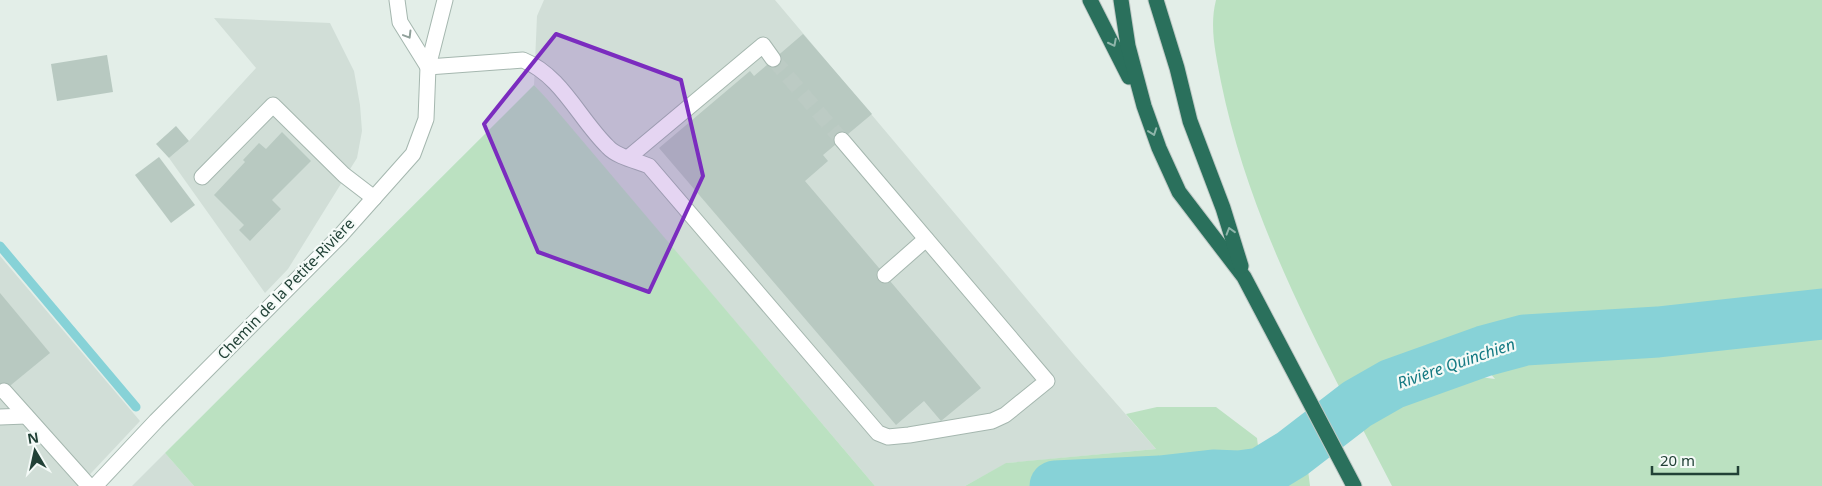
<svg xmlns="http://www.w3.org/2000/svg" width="1822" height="486" font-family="'Noto Sans',sans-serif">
<rect width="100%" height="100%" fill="#e3eee8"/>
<!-- built -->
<g fill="#d1ded7">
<polygon points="544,0 775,0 1074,355 1156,449 1007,463 965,486 875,486 534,85 537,16"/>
<polygon points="214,18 330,23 354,71 360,105 362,131 357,158 288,269 265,293 169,158 189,141 256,68"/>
<polygon points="0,256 140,421 79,486 0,486"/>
<polygon points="165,453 194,486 132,486"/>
</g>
<!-- green -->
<g fill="#bbe1c1">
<path d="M 1216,0 L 1822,0 L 1822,486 L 1392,486 L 1360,424 L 1404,389 L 1446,379 L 1472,376 L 1495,379 L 1469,348 L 1442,354 L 1345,398 C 1293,297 1244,195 1221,82 C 1216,55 1209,27 1216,0 Z"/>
<polygon points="534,85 547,99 875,486 194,486 165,453"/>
<polygon points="1157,407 1216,407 1257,438 1263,486 965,486 1006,463 1156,449 1126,414"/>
<polygon points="1307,462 1310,486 1267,486"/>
</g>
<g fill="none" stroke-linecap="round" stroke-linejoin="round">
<!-- stream -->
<polyline stroke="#87d2d7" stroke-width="9" points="0,246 136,407"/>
<!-- river -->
<polyline stroke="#87d2d7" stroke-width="51" points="1055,486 1160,481 1213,475 1239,476 1261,473 1292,454 1357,404 1392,384 1484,351 1525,340 1658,332 1822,314"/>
</g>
<!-- building -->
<g fill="#b8c9c1">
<polygon points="803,34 872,114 823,155 828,161 805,181 981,388 941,421 924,401 896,425 659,148 750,71 754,76"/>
<polygon points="107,55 113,92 57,101 51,64"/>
<polygon points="176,126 189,141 169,158 156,144"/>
<polygon points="282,132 311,161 272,200 281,209 250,241 239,230 244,225 214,195 245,162 243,160 259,143 266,149"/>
<polygon points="159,157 195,205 171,223 135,175"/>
<polygon points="0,293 50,353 0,394"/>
</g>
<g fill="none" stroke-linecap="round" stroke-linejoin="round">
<!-- minor-tunnel -->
<polyline stroke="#bccbc4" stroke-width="15" stroke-dasharray="15 8" stroke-linecap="butt" points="773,59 842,140"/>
<defs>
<g id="minor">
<polyline points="397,0 400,22 428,67"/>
<path d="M 428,67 L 523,60 C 562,76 579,119 608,147 C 617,157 637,161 649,166 L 878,433 L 888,437 L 909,435 L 992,421 L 1005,415 L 1047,381 L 842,140"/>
<polyline points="629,157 763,45 773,59"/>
<polyline points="202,177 273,105 344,175 374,198"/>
<polyline points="885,275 926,239"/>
<polyline points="4,391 89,486"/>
<polyline points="0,417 26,416"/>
<polyline points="95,486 156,421 340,236 413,154 426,119 428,67 445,0"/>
</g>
<g id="highway">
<polyline points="1090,0 1129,77"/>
<polyline points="1121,0 1128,46 1144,106 1159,148 1179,192 1244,277 1354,486"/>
<polyline points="1156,0 1177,68 1190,121 1223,208 1241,266"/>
</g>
</defs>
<!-- minor casing -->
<use href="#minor" stroke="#a5b7af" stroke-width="17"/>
<!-- highway casing -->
<use href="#highway" stroke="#c1cac7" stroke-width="17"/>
<!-- minor -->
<use href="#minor" stroke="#fff" stroke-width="15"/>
<!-- highway -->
<use href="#highway" stroke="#2a705c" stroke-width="15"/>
</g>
<!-- one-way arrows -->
<defs><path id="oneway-chevron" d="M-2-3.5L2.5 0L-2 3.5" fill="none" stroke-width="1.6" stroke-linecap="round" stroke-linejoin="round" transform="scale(1.25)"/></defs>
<use stroke="#90a09a" href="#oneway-chevron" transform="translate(408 35) rotate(59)"/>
<g stroke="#8fb5aa">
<use href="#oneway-chevron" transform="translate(1113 43) rotate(63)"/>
<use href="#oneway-chevron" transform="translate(1153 132) rotate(70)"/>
<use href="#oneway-chevron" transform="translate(1230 231) rotate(-107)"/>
</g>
<!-- marked area -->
<path fill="#7b2cbf" fill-opacity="0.2" stroke="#7b2cbf" stroke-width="4" stroke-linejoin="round" d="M 556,34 L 681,80 L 703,176 L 649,292 L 538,252 L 484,124 Z"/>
<g text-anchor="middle" stroke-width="4.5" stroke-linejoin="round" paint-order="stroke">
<!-- street labels -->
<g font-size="15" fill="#214136" stroke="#f4faf7">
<text transform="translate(286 289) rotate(-46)" y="5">Chemin de la Petite-Rivière</text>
</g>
<!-- water labels -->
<g font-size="16" font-style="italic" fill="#157a83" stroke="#f4faf7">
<text transform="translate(1456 363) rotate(-19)" y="6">Rivière Quinchien</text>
</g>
</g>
<!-- north arrow -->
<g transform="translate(35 451) rotate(351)" stroke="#f4faf7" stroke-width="4" paint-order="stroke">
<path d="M0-4L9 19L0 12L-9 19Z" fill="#214136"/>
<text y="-8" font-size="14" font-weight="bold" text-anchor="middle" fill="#214136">N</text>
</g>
<!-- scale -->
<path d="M1652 466v8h86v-8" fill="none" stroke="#214136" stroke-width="2.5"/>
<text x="1660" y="466" font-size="15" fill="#214136" stroke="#f4faf7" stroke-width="4" paint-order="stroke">20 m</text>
</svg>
